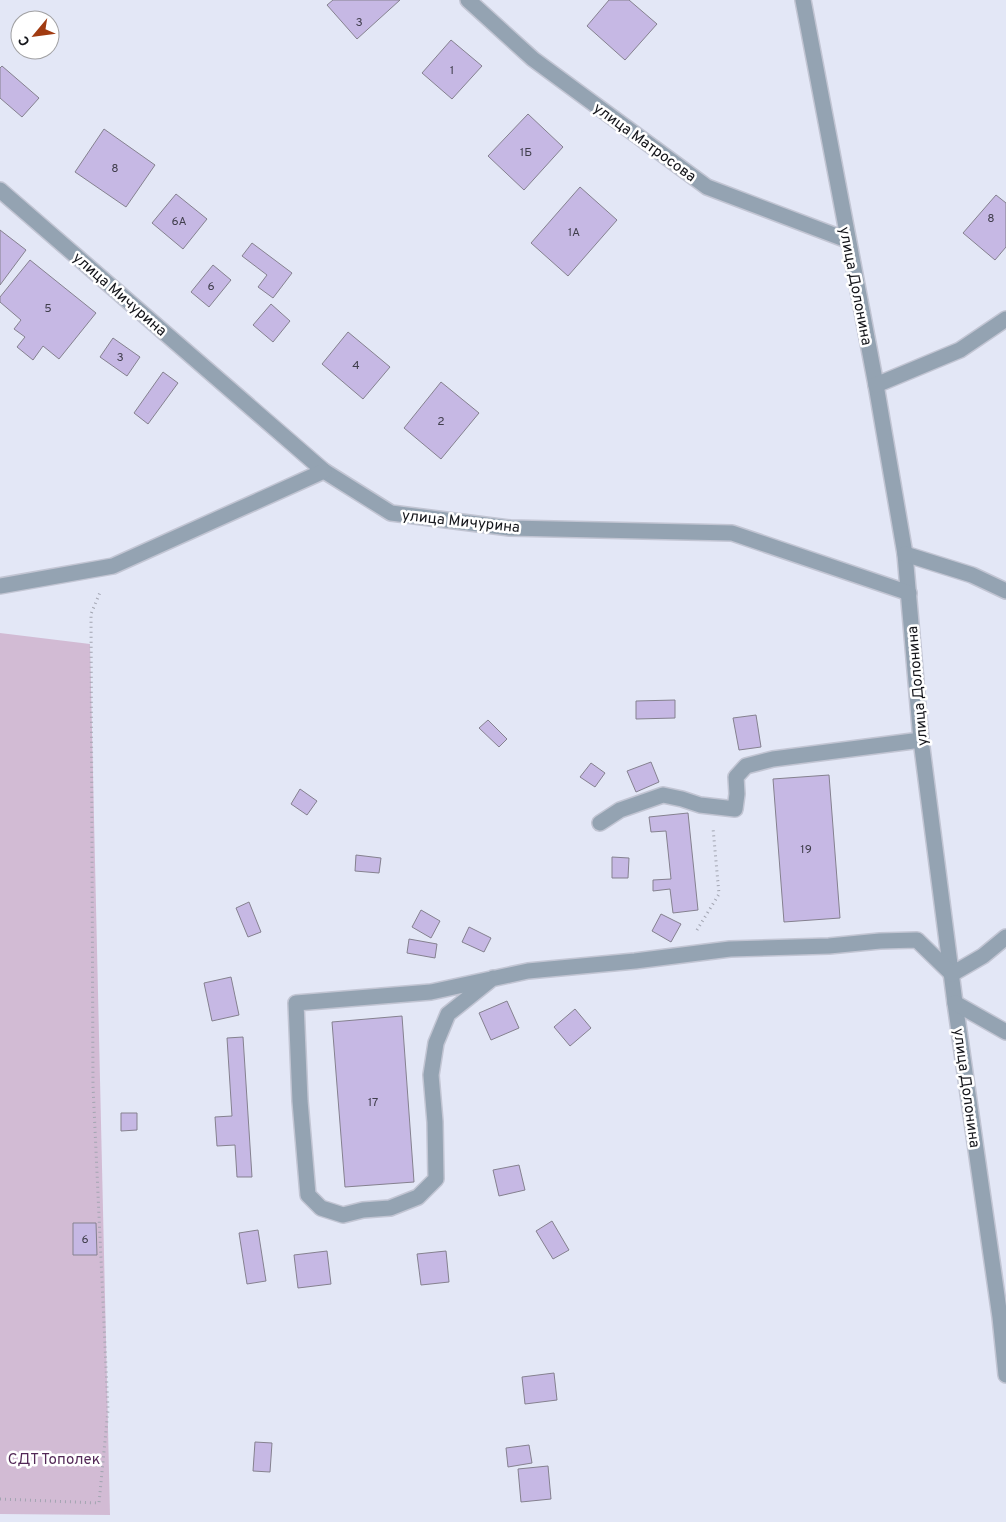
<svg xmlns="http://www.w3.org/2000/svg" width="1006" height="1522" font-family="Overpass,sans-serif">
<rect width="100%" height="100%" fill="#e3e7f6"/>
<!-- green -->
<polygon fill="#d2bbd4" points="0,633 90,644 110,1515 0,1514"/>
<!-- building -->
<g fill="#c6b8e4" stroke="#85818f">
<polygon points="333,0 400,0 357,39 327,5"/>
<polygon points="609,0 629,0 657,24 625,60 587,26"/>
<polygon points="451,40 482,66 452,99 422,73"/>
<polygon points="2,66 39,98 22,117 0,98 0,68"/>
<polygon points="528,114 563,147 524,190 488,156"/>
<polygon points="104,129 155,165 126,207 75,172"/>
<polygon points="580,187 617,220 568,276 531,243"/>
<polygon points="176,194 207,219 183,249 152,223"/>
<polygon points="996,195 1006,203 1006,247 995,260 963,233"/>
<polygon points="0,230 26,250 0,285"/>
<polygon points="252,243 292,273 273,298 258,287 267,275 242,256"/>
<polygon points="30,260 96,313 59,359 43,346 33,360 17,347 25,337 14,329 21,320 0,302 0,297"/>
<polygon points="213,265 231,280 209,307 191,292"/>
<polygon points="271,304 290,321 273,342 253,325"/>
<polygon points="348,332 390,367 363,399 322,364"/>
<polygon points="113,338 140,357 127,376 100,357"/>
<polygon points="163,372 178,383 148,424 134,413"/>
<polygon points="441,382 479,413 441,459 404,428"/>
<polygon points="675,700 675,718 636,719 636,701"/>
<polygon points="756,715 761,747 739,750 733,718"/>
<polygon points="488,720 507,739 499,747 479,728"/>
<polygon points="651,762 659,782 636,792 627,771"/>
<polygon points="591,763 605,773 595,787 580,777"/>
<polygon points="829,775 840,918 784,922 773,779"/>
<polygon points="300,789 317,801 307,815 291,804"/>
<polygon points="688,813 698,910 673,913 670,889 653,891 653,880 671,879 666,831 651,832 649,817"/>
<polygon points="356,855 381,858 379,873 355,871"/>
<polygon points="612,857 629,858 628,878 612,878"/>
<polygon points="249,902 261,932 248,937 236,908"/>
<polygon points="421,910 440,921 431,938 412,927"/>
<polygon points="661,914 681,924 671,942 652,931"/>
<polygon points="469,927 491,938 484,952 462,942"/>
<polygon points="409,939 437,944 435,958 407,953"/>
<polygon points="231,977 239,1015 212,1021 204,983"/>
<polygon points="507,1001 519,1028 491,1040 479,1013"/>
<polygon points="575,1009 591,1028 570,1046 554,1027"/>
<polygon points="402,1016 414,1182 345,1187 332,1022"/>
<polygon points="243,1037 252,1177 237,1177 235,1145 217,1146 215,1117 232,1116 227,1038"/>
<polygon points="121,1113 137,1113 137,1130 121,1131"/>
<polygon points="519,1165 525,1190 499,1196 493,1170"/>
<polygon points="552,1221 569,1250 553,1259 536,1231"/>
<polygon points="73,1223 96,1223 97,1255 73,1255"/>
<polygon points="258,1230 266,1281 247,1284 239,1233"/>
<polygon points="327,1251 331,1284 298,1288 294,1255"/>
<polygon points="446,1251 449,1282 421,1285 417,1254"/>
<polygon points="554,1373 557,1400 525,1404 522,1377"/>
<polygon points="255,1442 272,1443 270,1472 253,1471"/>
<polygon points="529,1445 532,1463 508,1467 506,1448"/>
<polygon points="548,1466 551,1499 521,1502 518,1469"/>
</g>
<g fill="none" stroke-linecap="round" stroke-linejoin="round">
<defs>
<g id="street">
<polyline points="468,0 533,59 707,187 847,240"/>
<polyline points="803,0 876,385 905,554 921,740 955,1003 1000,1317 1006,1375"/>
<polyline points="0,190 324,471 391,513 510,528 732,533 909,593"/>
<polyline points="876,385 960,350 1006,319"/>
<polyline points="905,554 972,575 1006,591"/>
<polyline points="0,586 113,566 324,471"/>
<polyline points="600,823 620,810 663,795 682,799 700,805 735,809 737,794 736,777 746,766 773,759 921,740"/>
<polyline points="493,978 448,1014 436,1043 431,1075 435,1122 436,1179 418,1197 390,1208 363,1210 343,1215 321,1208 308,1195 300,1101 296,1003 431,992 528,971 635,961 730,949 829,946 880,941 917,940 952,974 983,956 1006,937"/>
<polyline points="955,1003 1006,1032"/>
</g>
</defs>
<!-- street casing -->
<use href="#street" stroke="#c2c5d3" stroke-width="18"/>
<!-- path -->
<g stroke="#a2a5b1" stroke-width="3" stroke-dasharray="1 4" stroke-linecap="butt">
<polyline points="697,930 719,894 713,828"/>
<polyline points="0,1499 99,1503 108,1410 93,1086 91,614 101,590"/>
</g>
<!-- street -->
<use href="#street" stroke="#94a3b2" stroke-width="15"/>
</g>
<g text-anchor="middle" stroke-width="5" stroke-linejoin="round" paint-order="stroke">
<!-- number labels -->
<g font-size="12" fill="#403e4c">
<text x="359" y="26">3</text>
<text x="452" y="74">1</text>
<text x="526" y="156">1Б</text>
<text x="115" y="172">8</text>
<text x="991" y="222">8</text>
<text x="179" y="225">6А</text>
<text x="574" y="236">1А</text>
<text x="211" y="290">6</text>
<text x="48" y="312">5</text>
<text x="120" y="361">3</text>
<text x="356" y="369">4</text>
<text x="441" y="425">2</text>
<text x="806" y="853">19</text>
<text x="373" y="1106">17</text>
<text x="85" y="1243">6</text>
</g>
<!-- street labels -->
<g font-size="15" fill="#14151a" stroke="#fff">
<text transform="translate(645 142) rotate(36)" y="5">улица Матросова</text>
<text transform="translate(856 286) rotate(79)" y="5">улица Долонина</text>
<text transform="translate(120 294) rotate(41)" y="5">улица Мичурина</text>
<text transform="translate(461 521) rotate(6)" y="5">улица Мичурина</text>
<text transform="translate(917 686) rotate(-95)" y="5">улица Долонина</text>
<text transform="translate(967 1088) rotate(82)" y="5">улица Долонина</text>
</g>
<!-- park labels -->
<g font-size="15" fill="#532957" stroke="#fff">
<text x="54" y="1464">СДТ Тополек</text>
</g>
</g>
<!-- north arrow -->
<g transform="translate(35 35) rotate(241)"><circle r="24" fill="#ffffff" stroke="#a1a1a3"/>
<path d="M0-4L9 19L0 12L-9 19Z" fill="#a13b11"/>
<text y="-8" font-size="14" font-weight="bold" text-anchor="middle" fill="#14151a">С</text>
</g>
</svg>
